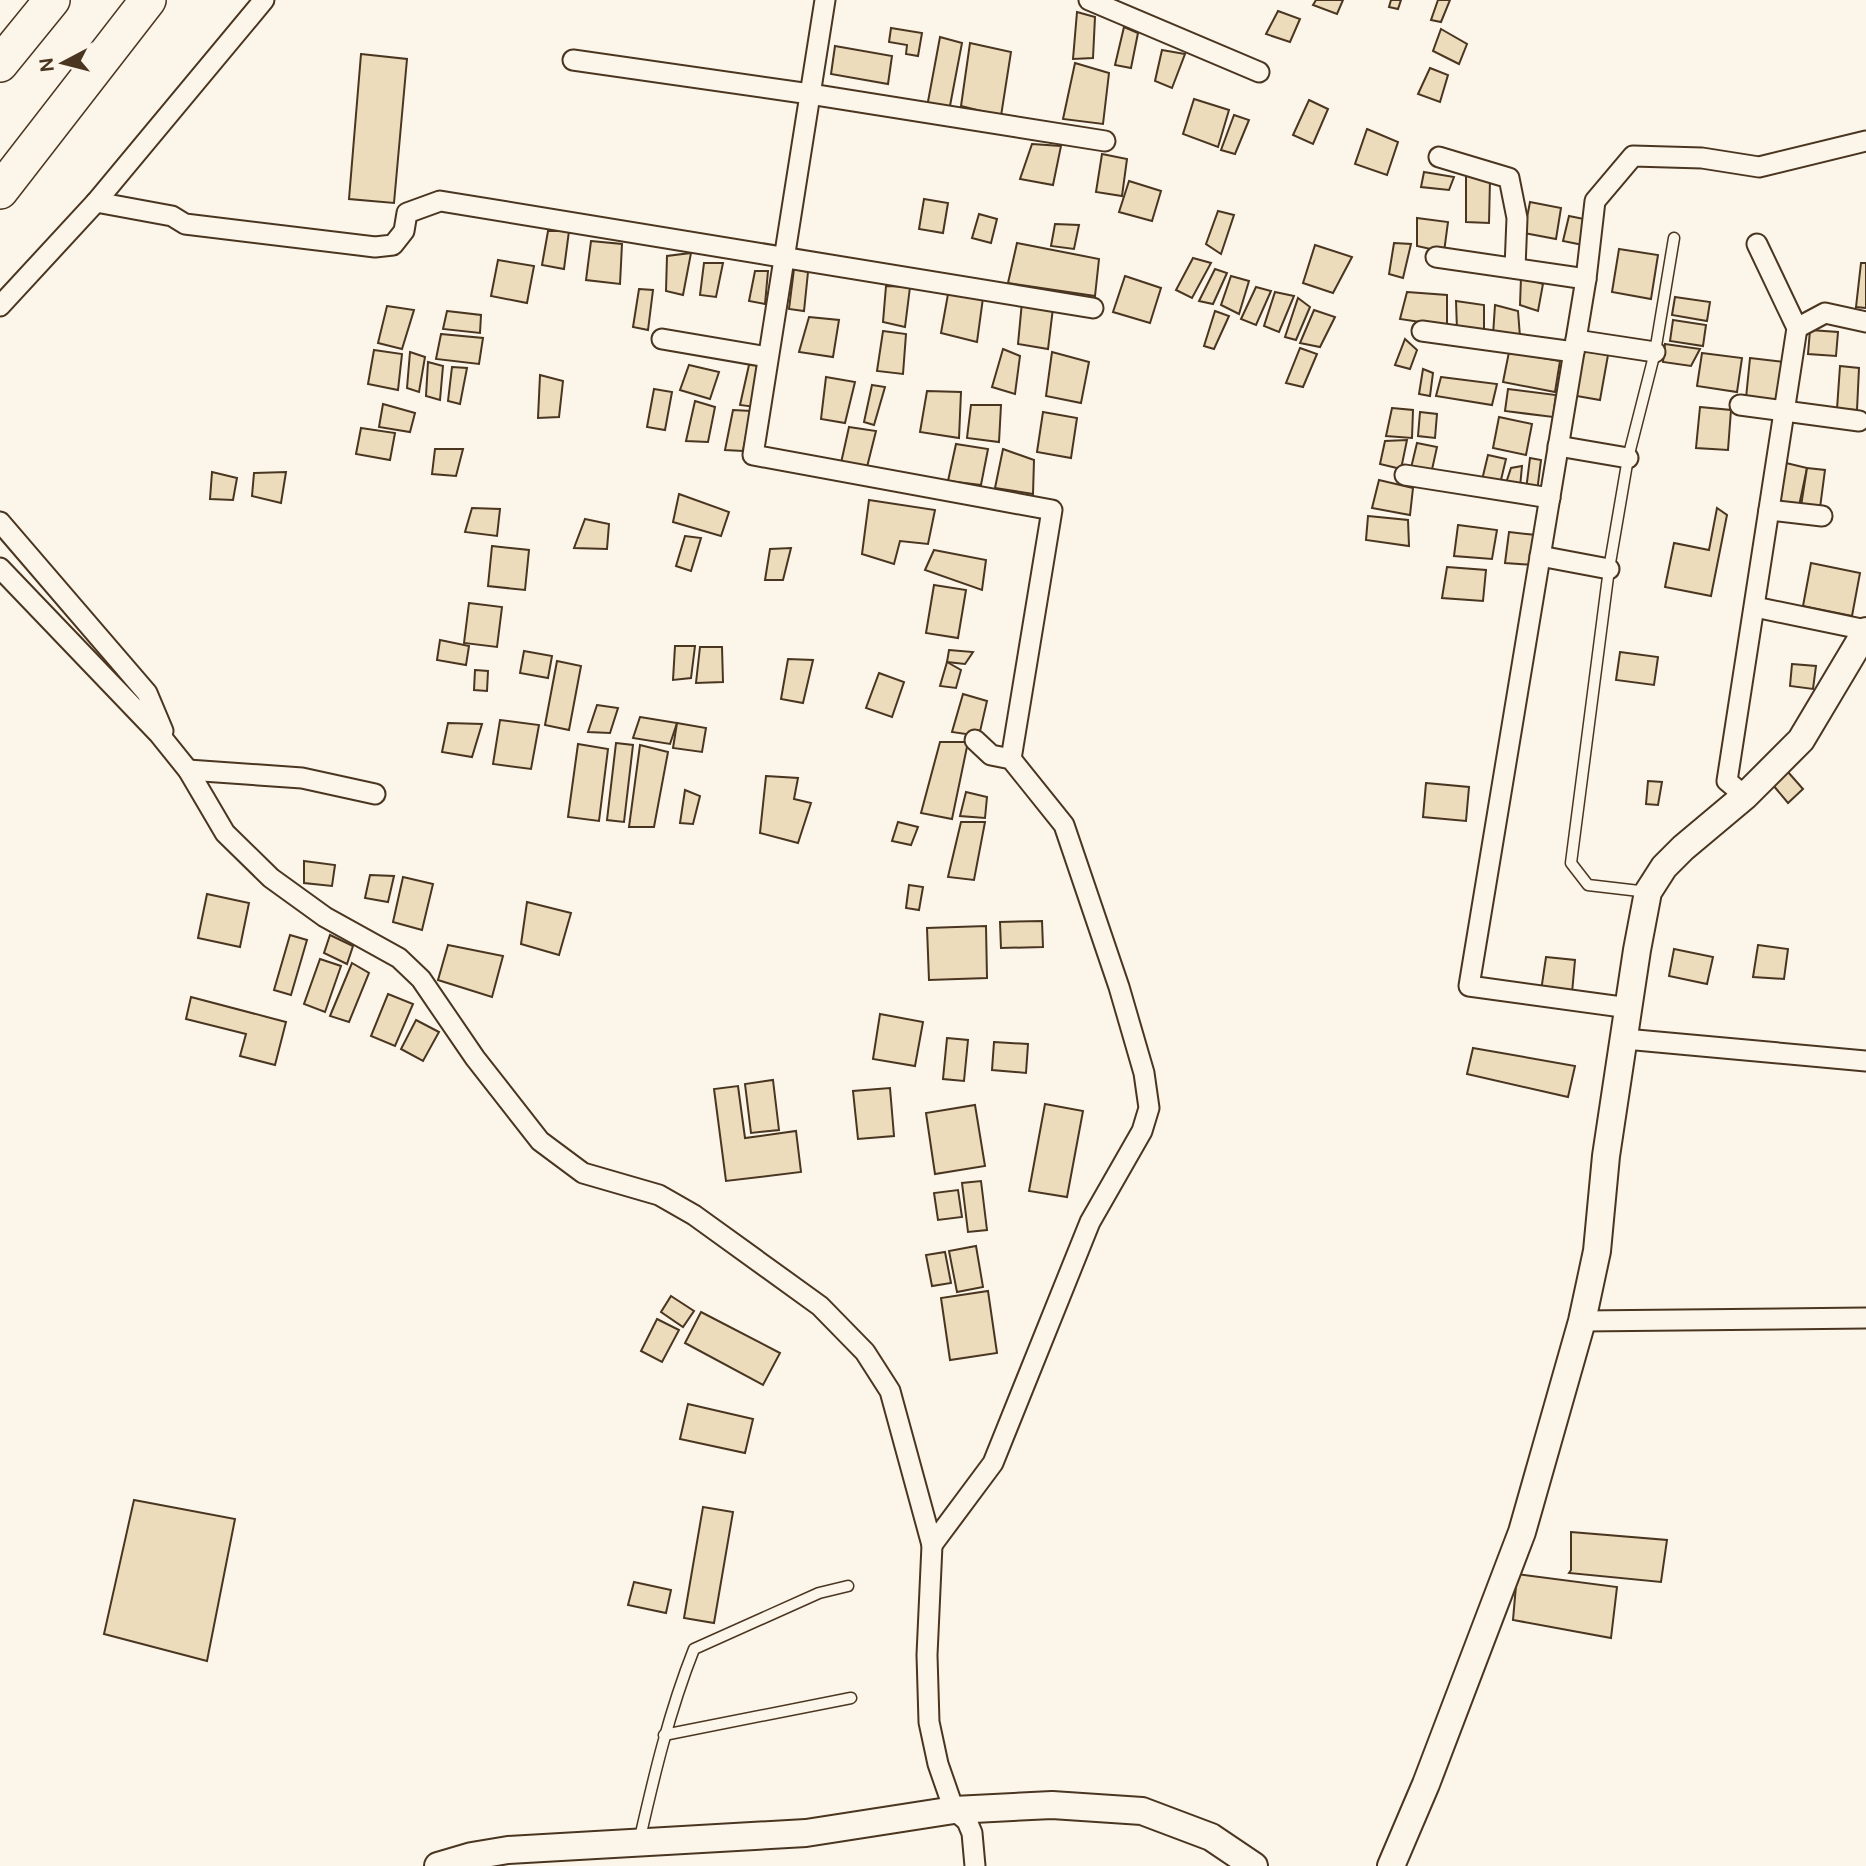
<svg xmlns="http://www.w3.org/2000/svg" width="1866" height="1866" font-family="'DM Sans',sans-serif">
<rect width="100%" height="100%" fill="#fbf6e9"/>
<!-- building -->
<g fill="#ecdcbc" stroke="#4a3520" stroke-width="2">
<polygon points="1316,0 1343,0 1337,14 1313,5"/>
<polygon points="1391,0 1401,0 1398,9 1389,7"/>
<polygon points="1438,0 1450,0 1441,22 1431,20"/>
<polygon points="1278,11 1300,19 1290,42 1266,34"/>
<polygon points="1077,12 1095,17 1093,58 1073,59"/>
<polygon points="1124,27 1138,33 1131,68 1115,65"/>
<polygon points="891,28 922,33 918,56 906,54 907,45 889,42"/>
<polygon points="1441,29 1467,44 1459,64 1433,51"/>
<polygon points="940,37 962,43 949,111 927,107"/>
<polygon points="970,43 1011,52 1001,116 961,106"/>
<polygon points="835,46 892,56 888,84 831,74"/>
<polygon points="1162,50 1185,54 1172,88 1155,81"/>
<polygon points="361,54 407,59 394,203 349,199"/>
<polygon points="1075,63 1109,73 1103,124 1063,119"/>
<polygon points="1430,68 1448,75 1440,102 1418,94"/>
<polygon points="1194,99 1229,110 1218,147 1183,134"/>
<polygon points="1309,100 1328,109 1313,144 1293,135"/>
<polygon points="1234,115 1249,120 1235,154 1221,150"/>
<polygon points="1367,129 1398,142 1387,175 1355,164"/>
<polygon points="1032,144 1061,146 1053,185 1020,179"/>
<polygon points="1102,154 1127,159 1122,196 1096,192"/>
<polygon points="1424,172 1454,177 1449,190 1421,187"/>
<polygon points="1466,174 1490,180 1489,223 1466,222"/>
<polygon points="1129,181 1161,191 1152,221 1119,212"/>
<polygon points="924,199 948,203 943,233 919,229"/>
<polygon points="1530,202 1561,208 1556,239 1524,233"/>
<polygon points="1218,211 1234,215 1221,254 1206,244"/>
<polygon points="979,214 997,219 991,243 972,238"/>
<polygon points="1569,216 1594,221 1588,246 1563,241"/>
<polygon points="1417,218 1448,222 1444,252 1417,246"/>
<polygon points="1055,224 1079,225 1074,249 1051,246"/>
<polygon points="548,231 569,231 564,269 542,265"/>
<polygon points="591,241 622,244 620,284 586,280"/>
<polygon points="1017,243 1099,259 1095,296 1008,283"/>
<polygon points="1394,243 1411,244 1403,278 1389,274"/>
<polygon points="1315,245 1352,257 1333,293 1303,283"/>
<polygon points="1619,249 1658,255 1651,299 1612,292"/>
<polygon points="691,253 683,295 666,291 667,256"/>
<polygon points="1193,258 1211,263 1192,298 1176,290"/>
<polygon points="498,260 534,266 527,303 491,296"/>
<polygon points="704,263 723,263 716,297 700,295"/>
<polygon points="1861,263 1866,263 1866,308 1856,307"/>
<polygon points="794,269 808,272 804,311 789,309"/>
<polygon points="1215,269 1227,273 1213,304 1199,301"/>
<polygon points="755,271 768,271 765,304 749,301"/>
<polygon points="1125,276 1161,288 1150,323 1113,312"/>
<polygon points="1231,276 1249,281 1239,314 1221,305"/>
<polygon points="1521,277 1543,284 1538,311 1520,305"/>
<polygon points="886,286 910,287 905,327 883,322"/>
<polygon points="1256,287 1271,291 1256,325 1241,319"/>
<polygon points="639,289 653,290 648,330 633,327"/>
<polygon points="1275,292 1294,296 1279,332 1264,326"/>
<polygon points="1407,292 1447,295 1447,326 1400,319"/>
<polygon points="948,294 983,298 977,342 941,333"/>
<polygon points="1675,297 1710,302 1707,321 1672,315"/>
<polygon points="1298,298 1310,307 1296,340 1285,337"/>
<polygon points="1456,301 1484,305 1484,334 1457,330"/>
<polygon points="1022,302 1053,308 1048,349 1018,344"/>
<polygon points="1495,305 1518,311 1520,337 1493,335"/>
<polygon points="387,306 414,310 402,349 378,343"/>
<polygon points="1314,310 1335,317 1320,347 1300,343"/>
<polygon points="447,311 481,315 480,333 443,329"/>
<polygon points="1215,311 1229,316 1214,349 1204,346"/>
<polygon points="809,317 839,320 833,357 799,352"/>
<polygon points="1673,320 1706,325 1703,346 1670,341"/>
<polygon points="1810,330 1838,332 1836,356 1808,354"/>
<polygon points="883,331 906,334 903,374 877,371"/>
<polygon points="441,334 483,338 479,364 436,359"/>
<polygon points="1405,339 1417,350 1410,369 1395,365"/>
<polygon points="1665,344 1700,349 1691,366 1663,362"/>
<polygon points="1300,348 1317,354 1303,387 1286,383"/>
<polygon points="1003,349 1020,356 1015,394 992,387"/>
<polygon points="374,350 402,354 398,390 368,384"/>
<polygon points="1580,350 1608,355 1600,400 1571,395"/>
<polygon points="410,352 425,357 419,392 407,388"/>
<polygon points="1052,352 1089,362 1081,403 1046,396"/>
<polygon points="1509,352 1560,361 1555,392 1503,382"/>
<polygon points="1702,353 1742,358 1737,392 1697,386"/>
<polygon points="1750,358 1784,362 1780,402 1746,398"/>
<polygon points="428,362 443,366 440,400 426,396"/>
<polygon points="762,364 755,407 740,405 749,365"/>
<polygon points="689,365 719,372 710,399 680,390"/>
<polygon points="1840,366 1859,368 1857,410 1837,409"/>
<polygon points="452,367 467,368 460,404 448,401"/>
<polygon points="1423,369 1433,373 1430,396 1419,394"/>
<polygon points="540,375 563,381 559,417 538,418"/>
<polygon points="826,377 855,382 845,423 821,419"/>
<polygon points="1441,377 1497,384 1492,405 1436,396"/>
<polygon points="872,385 885,387 874,425 864,422"/>
<polygon points="654,389 672,392 665,430 647,427"/>
<polygon points="1508,389 1556,395 1553,417 1505,411"/>
<polygon points="927,391 961,392 959,438 920,432"/>
<polygon points="695,401 715,407 708,442 686,441"/>
<polygon points="383,404 415,413 410,432 379,427"/>
<polygon points="971,405 1001,405 999,442 967,438"/>
<polygon points="1700,407 1731,410 1728,450 1696,448"/>
<polygon points="1392,408 1413,410 1412,438 1386,436"/>
<polygon points="733,410 751,411 743,451 725,450"/>
<polygon points="1043,412 1077,418 1071,458 1037,452"/>
<polygon points="1420,412 1437,414 1435,438 1418,436"/>
<polygon points="1499,417 1532,424 1526,455 1493,448"/>
<polygon points="849,427 876,431 867,467 841,463"/>
<polygon points="361,428 395,433 390,460 356,454"/>
<polygon points="1407,440 1401,469 1380,464 1385,441"/>
<polygon points="1417,443 1437,447 1431,474 1411,468"/>
<polygon points="956,444 988,449 981,485 948,481"/>
<polygon points="435,449 463,449 456,476 432,474"/>
<polygon points="1003,449 1034,460 1033,494 995,488"/>
<polygon points="1488,455 1506,459 1500,484 1482,480"/>
<polygon points="1530,458 1541,460 1537,492 1526,490"/>
<polygon points="1786,463 1807,468 1799,506 1780,502"/>
<polygon points="1522,466 1520,487 1505,486 1511,468"/>
<polygon points="1807,468 1825,470 1820,508 1801,506"/>
<polygon points="212,472 237,478 233,500 210,499"/>
<polygon points="286,472 281,503 252,496 254,473"/>
<polygon points="1379,480 1413,488 1410,515 1372,508"/>
<polygon points="679,494 729,512 721,536 673,522"/>
<polygon points="869,500 935,510 928,544 900,541 894,564 862,554"/>
<polygon points="472,508 500,509 497,536 465,532"/>
<polygon points="1717,508 1727,515 1711,596 1665,587 1674,543 1709,550"/>
<polygon points="1368,516 1408,520 1409,546 1366,540"/>
<polygon points="585,519 609,524 607,549 574,548"/>
<polygon points="1458,525 1497,530 1492,559 1454,556"/>
<polygon points="1509,532 1536,535 1533,565 1505,563"/>
<polygon points="685,536 701,538 691,571 676,566"/>
<polygon points="492,546 529,550 525,590 488,586"/>
<polygon points="791,548 783,580 765,580 770,549"/>
<polygon points="934,550 986,560 982,590 925,570"/>
<polygon points="1811,563 1860,573 1852,616 1803,606"/>
<polygon points="1447,567 1486,570 1483,601 1442,598"/>
<polygon points="934,585 966,590 958,638 926,633"/>
<polygon points="469,603 502,607 497,647 464,643"/>
<polygon points="440,640 469,646 466,665 437,660"/>
<polygon points="675,646 695,646 691,678 673,680"/>
<polygon points="700,647 722,647 723,682 696,683"/>
<polygon points="949,650 973,652 965,664 947,662"/>
<polygon points="524,651 552,656 548,678 520,673"/>
<polygon points="1620,652 1658,657 1654,685 1616,680"/>
<polygon points="788,659 813,660 803,703 781,699"/>
<polygon points="557,661 581,666 569,730 545,725"/>
<polygon points="947,662 961,670 956,688 940,686"/>
<polygon points="1792,664 1816,666 1813,689 1790,686"/>
<polygon points="475,670 488,671 487,691 474,690"/>
<polygon points="879,673 904,682 892,717 866,708"/>
<polygon points="963,694 987,701 979,736 952,732"/>
<polygon points="597,705 618,708 610,733 588,732"/>
<polygon points="640,717 677,723 670,744 633,738"/>
<polygon points="500,720 539,725 531,769 493,764"/>
<polygon points="448,723 482,724 472,757 442,752"/>
<polygon points="677,723 706,728 702,752 673,748"/>
<polygon points="940,742 968,742 952,819 921,813"/>
<polygon points="616,743 633,745 624,822 607,820"/>
<polygon points="578,744 608,749 599,821 568,817"/>
<polygon points="640,745 668,752 654,827 629,827"/>
<polygon points="1788,772 1803,789 1788,803 1773,785"/>
<polygon points="766,776 798,778 794,799 811,803 798,843 760,833"/>
<polygon points="1648,781 1662,782 1658,805 1646,804"/>
<polygon points="1426,783 1469,787 1466,821 1423,817"/>
<polygon points="685,790 700,796 693,824 680,823"/>
<polygon points="966,792 987,797 985,818 960,816"/>
<polygon points="898,822 918,827 911,845 892,841"/>
<polygon points="961,822 985,822 974,880 948,877"/>
<polygon points="304,861 335,865 332,886 304,883"/>
<polygon points="370,875 394,876 388,902 365,898"/>
<polygon points="403,877 433,884 422,930 393,922"/>
<polygon points="909,885 923,887 919,910 906,908"/>
<polygon points="207,894 249,903 240,947 198,938"/>
<polygon points="527,902 571,913 559,955 521,944"/>
<polygon points="1042,921 1043,947 1001,948 1000,922"/>
<polygon points="986,926 987,978 929,980 927,928"/>
<polygon points="290,935 307,940 291,995 274,990"/>
<polygon points="330,935 353,946 347,964 324,953"/>
<polygon points="448,945 503,956 492,997 438,980"/>
<polygon points="1758,945 1788,949 1784,979 1753,977"/>
<polygon points="1674,949 1713,957 1707,984 1669,976"/>
<polygon points="1546,957 1575,960 1572,993 1541,991"/>
<polygon points="320,959 341,966 325,1012 304,1004"/>
<polygon points="352,963 369,973 349,1022 330,1016"/>
<polygon points="388,994 413,1004 395,1046 371,1036"/>
<polygon points="191,997 286,1022 275,1065 240,1056 246,1034 186,1019"/>
<polygon points="880,1014 923,1022 915,1066 873,1059"/>
<polygon points="416,1020 439,1032 423,1061 401,1049"/>
<polygon points="947,1038 968,1040 964,1081 943,1079"/>
<polygon points="994,1042 1028,1044 1026,1073 992,1070"/>
<polygon points="1473,1048 1575,1066 1568,1097 1467,1074"/>
<polygon points="773,1080 779,1130 751,1133 745,1084"/>
<polygon points="738,1086 745,1138 796,1131 801,1172 726,1181 714,1089"/>
<polygon points="890,1088 894,1136 858,1139 853,1091"/>
<polygon points="1045,1104 1083,1111 1067,1197 1029,1191"/>
<polygon points="975,1105 985,1166 935,1174 926,1113"/>
<polygon points="981,1181 987,1230 968,1232 962,1183"/>
<polygon points="958,1190 962,1217 938,1220 934,1193"/>
<polygon points="976,1246 983,1287 957,1292 949,1251"/>
<polygon points="945,1252 951,1283 932,1286 926,1255"/>
<polygon points="988,1291 997,1353 950,1360 941,1298"/>
<polygon points="671,1296 694,1311 683,1327 661,1312"/>
<polygon points="701,1312 780,1353 763,1385 685,1343"/>
<polygon points="657,1319 679,1330 662,1362 641,1351"/>
<polygon points="688,1404 753,1419 745,1453 680,1439"/>
<polygon points="134,1500 235,1519 207,1661 104,1634"/>
<polygon points="703,1507 733,1512 714,1623 684,1618"/>
<polygon points="1571,1532 1667,1540 1661,1582 1569,1573 1571,1570"/>
<polygon points="1517,1574 1617,1587 1611,1638 1513,1620"/>
<polygon points="634,1582 671,1590 666,1613 628,1605"/>
</g>
<g fill="none" stroke-linecap="round" stroke-linejoin="round">
<defs>
<g id="lane">
<polyline points="1648,892 1588,885 1571,863 1609,569 1628,458 1655,352 1674,238"/>
<polyline points="664,1735 851,1698"/>
<path d="M 639,1842 C 654,1776 669,1712 694,1649 L 819,1593 L 848,1586"/>
</g>
<g id="street">
<polyline points="825,0 753,455 1052,510 1011,759"/>
<polyline points="1089,0 1259,72"/>
<polyline points="573,60 810,94 1105,141"/>
<polyline points="1439,157 1509,178 1517,218 1515,268"/>
<polyline points="96,202 172,216 185,224 375,247 393,245 404,231 407,213 440,201 1093,308"/>
<polyline points="1436,257 1586,279"/>
<polyline points="0,306 96,202 264,0"/>
<polyline points="1797,328 1825,313 1866,322"/>
<polyline points="1422,331 1574,352"/>
<polyline points="662,339 767,357"/>
<polyline points="1576,340 1655,352"/>
<polyline points="1740,405 1859,421"/>
<polyline points="1558,446 1628,458"/>
<polyline points="1405,475 1550,498"/>
<polyline points="1769,510 1822,516"/>
<polyline points="0,522 147,693 163,731"/>
<polyline points="1540,556 1609,569"/>
<polyline points="0,568 159,734 188,770 225,833 271,878 325,917 399,958 421,979 475,1058 540,1141 583,1173 659,1195 694,1215 820,1306 865,1352 890,1391 932,1545 927,1655 929,1722 938,1764 954,1810 967,1821 972,1833 975,1866"/>
<polyline points="1755,607 1866,630"/>
<polyline points="188,770 302,778 375,794"/>
<polyline points="1745,796 1727,781 1797,328 1757,244"/>
<polyline points="1629,1008 1469,986 1586,279 1595,201 1633,156 1702,158 1759,167 1866,141"/>
<polyline points="1625,1039 1866,1061"/>
<polyline points="1582,1321 1866,1318"/>
<polyline points="932,1545 993,1463 1090,1222 1142,1131 1149,1108 1144,1073 1119,987 1064,825 1011,759 991,755 975,740"/>
</g>
<g id="secondary">
<polyline points="438,1866 472,1856 508,1850 806,1833 954,1810 1052,1805 1142,1811 1211,1837 1254,1866"/>
<polyline points="1391,1866 1426,1784 1522,1532 1582,1321 1597,1251 1606,1156 1637,950 1648,892 1664,867 1683,848 1745,796 1801,740 1866,631"/>
</g>
<g id="highway">
<polyline points="0,64 52,0"/>
<polyline points="0,191 148,0"/>
</g>
</defs>
<!-- lane casing -->
<use href="#lane" stroke="#4a3520" stroke-width="13"/>
<!-- street casing -->
<use href="#street" stroke="#4a3520" stroke-width="23"/>
<!-- secondary casing -->
<use href="#secondary" stroke="#4a3520" stroke-width="30"/>
<!-- highway casing -->
<use href="#highway" stroke="#4a3520" stroke-width="38"/>
<!-- lane -->
<use href="#lane" stroke="#fbf6e9" stroke-width="10"/>
<!-- street -->
<use href="#street" stroke="#fbf6e9" stroke-width="19"/>
<!-- secondary -->
<use href="#secondary" stroke="#fbf6e9" stroke-width="26"/>
<!-- highway -->
<use href="#highway" stroke="#fbf6e9" stroke-width="35"/>
</g>
<!-- north arrow -->
<g transform="translate(63 63) rotate(263)" stroke="#fbf6e9" stroke-width="5" paint-order="stroke">
<path d="M0-5L12 26L0 18L-12 26Z" fill="#4a3520"/>
<text y="-10" font-size="19" font-weight="bold" text-anchor="middle" fill="#4a3520">N</text>
</g>
</svg>
